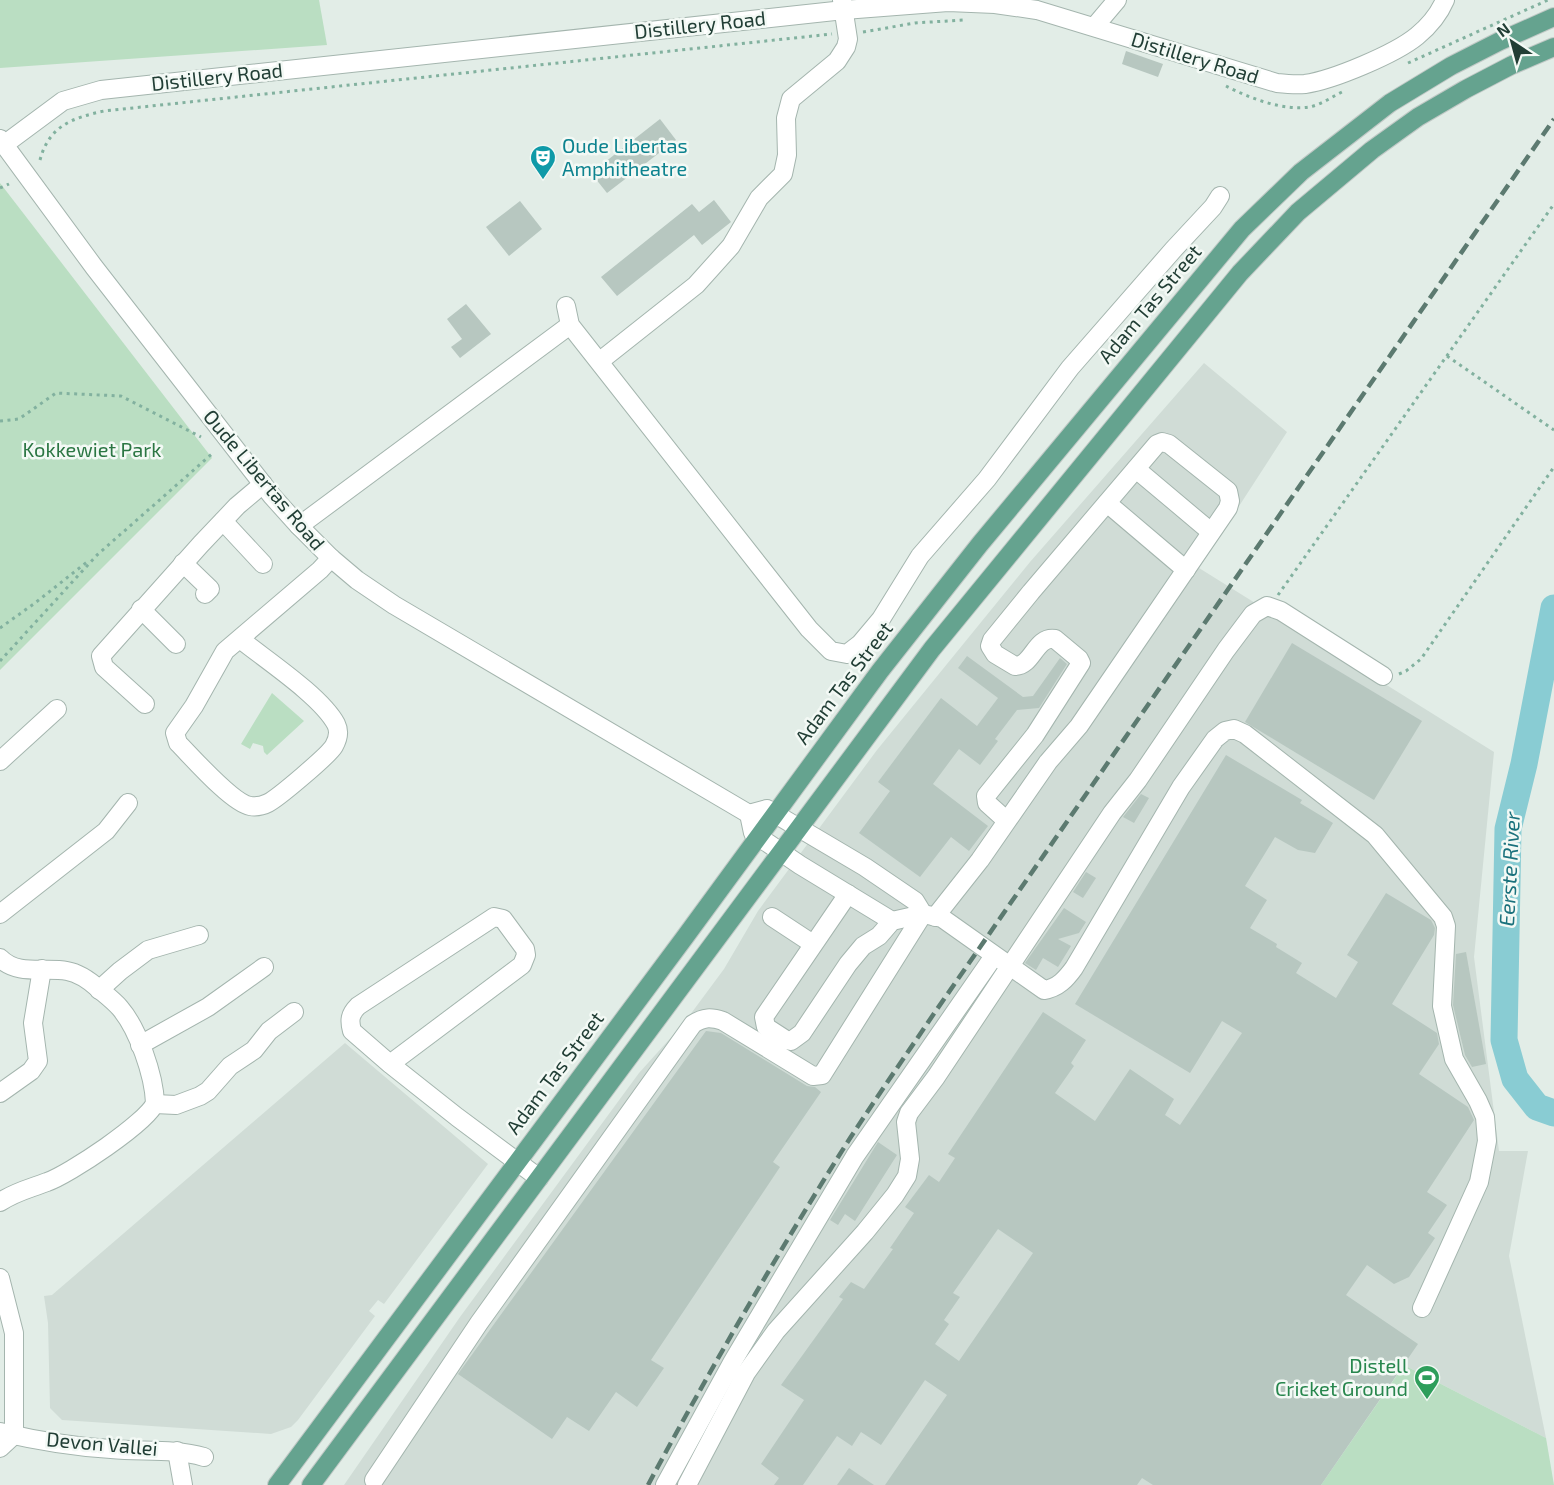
<svg xmlns="http://www.w3.org/2000/svg" width="1554" height="1485" font-family="'Exo 2',sans-serif">
<rect width="100%" height="100%" fill="#e2ede7"/>
<!-- built -->
<g fill="#d0dcd6">
<polygon points="1204,363 1287,432 1199,568 1494,752 1474,957 1499,1151 1528,1151 1509,1256 1546,1438 1404,1365 1321,1485 344,1485 460,1317 639,1073 684,1023 724,969 758,911 877,750 1030,562"/>
<polygon points="345,1043 488,1164 384,1304 378,1300 369,1311 375,1316 298,1420 291,1427 271,1434 62,1420 50,1408 48,1323 44,1296 52,1295"/>
</g>
<!-- green -->
<g fill="#badec2">
<polygon points="0,0 319,0 327,45 0,68"/>
<polygon points="0,183 212,458 0,670"/>
<polygon points="272,693 304,721 267,755 264,752 263,746 253,743 250,749 241,744"/>
<polygon points="1404,1365 1546,1438 1554,1485 1321,1485"/>
</g>
<g fill="none" stroke-linecap="round" stroke-linejoin="round">
<!-- river -->
<polyline stroke="#89ccd3" stroke-width="27" points="1554,608 1524,764 1508,829 1504,1040 1515,1079 1537,1107 1554,1113"/>
</g>
<!-- building -->
<g fill="#b7c7c0" fill-rule="evenodd">
<polygon points="1126,51 1163,64 1158,77 1122,64"/>
<polygon points="660,119 676,140 607,193 591,173"/>
<polygon points="714,200 731,222 702,245 694,235 617,296 601,277 692,204 699,212"/>
<polygon points="520,201 542,229 509,256 486,227"/>
<polygon points="466,304 491,334 460,358 451,347 462,339 447,319"/>
<polygon points="1292,643 1422,721 1374,800 1245,722"/>
<polygon points="967,656 1023,697 1033,696 1060,658 1067,664 1039,708 1017,710 995,739 998,741 980,765 959,749 933,784 988,826 969,851 951,837 920,877 859,833 890,791 878,782 941,698 977,726 998,698 958,668"/>
<path d="M 1226,755 L 1302,800 L 1300,803 L 1333,823 L 1315,853 L 1298,850 L 1275,837 L 1245,886 L 1267,900 L 1250,928 L 1277,944 L 1276,947 L 1302,963 L 1296,973 L 1336,998 L 1358,962 L 1347,955 L 1386,893 L 1431,920 L 1435,928 L 1434,935 L 1392,1004 L 1437,1033 L 1439,1044 L 1419,1074 L 1468,1107 L 1474,1120 L 1427,1192 L 1447,1205 L 1428,1233 L 1435,1238 L 1409,1277 L 1394,1284 L 1367,1265 L 1346,1295 L 1418,1344 L 1321,1485 L 1153,1485 L 1142,1478 L 1137,1485 L 885,1485 L 947,1395 L 925,1380 L 881,1445 L 861,1432 L 852,1446 L 837,1436 L 803,1485 L 774,1485 L 779,1478 L 761,1464 L 804,1400 L 781,1385 L 843,1299 L 839,1297 L 851,1282 L 864,1289 L 893,1249 L 890,1248 L 914,1213 L 905,1207 L 929,1175 L 939,1182 L 955,1158 L 948,1154 L 1043,1012 L 1086,1040 L 1071,1063 L 1074,1066 L 1055,1093 L 1095,1121 L 1130,1069 L 1174,1099 L 1165,1115 L 1180,1125 L 1242,1033 L 1222,1021 L 1190,1073 L 1075,1004 ZM 998,1229 L 1033,1253 L 959,1361 L 935,1344 L 949,1324 L 944,1320 L 960,1297 L 953,1293 Z"/>
<polygon points="1141,794 1149,798 1134,823 1123,817"/>
<polygon points="1086,872 1096,878 1083,898 1073,892"/>
<polygon points="1064,908 1086,922 1079,933 1058,939 1071,946 1058,967 1043,958 1036,970 1025,963"/>
<polygon points="1466,952 1486,1064 1472,1067 1465,1055 1453,1005 1456,954"/>
<polygon points="706,1031 721,1033 807,1086 815,1087 821,1092 773,1162 780,1167 651,1360 664,1368 637,1407 616,1392 589,1431 567,1417 552,1439 458,1374"/>
<polygon points="878,1142 897,1155 855,1221 845,1214 838,1225 830,1220"/>
<polygon points="849,1468 874,1485 837,1485"/>
</g>
<g fill="none" stroke-linecap="round" stroke-linejoin="round">
<defs>
<g id="minor">
<polyline points="1095,26 1117,0"/>
<polyline points="0,139 94,267 272,496 299,526 331,558 357,580 394,605 749,814"/>
<path d="M 5,144 L 63,101 L 101,90 L 844,10 L 948,2 L 995,4 L 1037,10 L 1277,83 C 1286,84 1296,85 1305,84 C 1333,80 1395,54 1417,36 C 1428,27 1439,14 1445,0"/>
<polyline points="566,306 570,325 809,629 831,651 847,654 860,644 881,619 920,556 987,479 1070,368 1173,250 1213,207 1220,196"/>
<polyline points="600,361 696,285 731,246 759,198 783,174 787,155 786,118 791,99 837,61 846,47 848,39 842,0"/>
<polyline points="1136,469 1211,532"/>
<polyline points="1107,503 1186,570"/>
<polyline points="223,521 263,564"/>
<polyline points="299,526 570,325"/>
<polyline points="183,563 210,589 205,594"/>
<polyline points="141,609 176,644"/>
<path d="M 240,639 C 266,660 321,696 336,724 C 340,732 338,739 334,746 C 329,755 278,798 268,803 C 262,806 256,807 250,806 C 232,803 192,757 178,743 L 175,733 L 194,706 L 225,651 L 320,570 L 331,558"/>
<polyline points="145,704 104,667 101,656 201,544 237,506 263,484"/>
<polyline points="0,761 57,709"/>
<polyline points="749,814 767,809 865,867 915,901 923,914"/>
<polyline points="749,814 753,833 800,865 892,921"/>
<path d="M 848,894 L 764,1017 L 766,1027 L 786,1040 L 791,1041 L 802,1033 L 848,964 L 863,946 L 879,936 L 892,921 L 923,914 L 942,918 L 1044,990 C 1058,988 1066,979 1074,968 L 1181,787 L 1215,739 L 1225,731 L 1234,729 L 1245,734 L 1375,835 L 1443,917 L 1446,926 L 1442,1006 L 1454,1059 L 1478,1101 L 1485,1117 L 1487,1141 L 1479,1182 L 1422,1308"/>
<polyline points="0,914 106,831 128,803"/>
<polyline points="772,917 813,944"/>
<path d="M 935,917 L 980,860 L 1048,762 L 1079,726 L 1228,508 L 1230,501 L 1228,491 L 1169,444 L 1162,442 L 1157,444 L 1031,592 L 992,640 L 990,646 L 995,654 L 1015,666 C 1033,666 1035,636 1055,639 L 1079,659 L 1081,663 L 1035,735 L 986,796 L 987,803 L 1007,821"/>
<path d="M 0,958 C 17,976 45,967 67,971 C 79,973 90,981 99,989 C 106,995 114,1001 120,1008 C 138,1029 154,1075 155,1103 C 148,1122 68,1175 47,1182 C 29,1189 17,1191 0,1202"/>
<polyline points="99,990 120,971 148,950 199,935"/>
<polyline points="140,1045 208,1007 264,967"/>
<path d="M 390,1064 L 522,965 L 526,955 L 525,949 L 503,919 L 494,917 L 358,1006 C 350,1014 349,1020 352,1031 L 390,1064 L 457,1117 L 539,1178"/>
<polyline points="0,1093 31,1071 38,1061 33,1023 42,969"/>
<polyline points="155,1104 176,1105 200,1096 208,1091 230,1066 254,1050 269,1031 294,1012"/>
<polyline points="0,1278 14,1333 14,1435 0,1448"/>
<path d="M 0,1432 C 34,1440 76,1447 111,1449 C 143,1452 173,1448 204,1457"/>
<polyline points="177,1451 183,1485"/>
<path d="M 374,1480 L 479,1323 L 693,1024 C 704,1017 711,1017 723,1021 L 813,1076 L 822,1075 L 923,914"/>
<polyline points="665,1485 733,1361 855,1156 994,956"/>
<polyline points="687,1485 746,1373 776,1331 865,1232 895,1195 907,1176 910,1159 906,1122 909,1113 936,1077 1112,813 1138,780 1226,650 1253,614 1267,606 1281,611 1383,676"/>
</g>
<g id="major">
<polyline points="277,1485 685,937 880,671 980,544 1242,229 1301,172 1390,103 1451,66 1500,41 1554,17"/>
<polyline points="311,1485 932,649 1240,273 1298,212 1372,150 1418,117 1466,89 1512,65 1554,47"/>
</g>
</defs>
<!-- minor casing -->
<use href="#minor" stroke="#a4b5ae" stroke-width="20"/>
<!-- major casing -->
<use href="#major" stroke="#c1c9c6" stroke-width="20"/>
<!-- path -->
<g stroke="#82b19f" stroke-width="3" stroke-dasharray="3 4.5" stroke-linecap="butt">
<polyline points="863,32 915,23 963,20"/>
<polyline points="1408,63 1548,0"/>
<path d="M 1226,86 C 1249,98 1283,111 1309,107 C 1321,105 1333,96 1344,91"/>
<path d="M 40,160 C 49,126 72,118 104,111 L 832,34"/>
<polyline points="0,188 9,184"/>
<polyline points="1447,356 1554,430"/>
<polyline points="0,421 19,419 56,393 121,396 201,437"/>
<polyline points="1278,595 1554,204"/>
<polyline points="0,628 35,603 87,562"/>
<polyline points="0,661 97,555 213,453"/>
<polyline points="1399,674 1406,671 1421,659 1554,467"/>
</g>
<!-- minor -->
<use href="#minor" stroke="#fff" stroke-width="18"/>
<!-- major -->
<use href="#major" stroke="#65a38f" stroke-width="18"/>
<!-- rail -->
<path stroke="#5c7a70" stroke-width="4.5" stroke-dasharray="12 6" stroke-linecap="butt" d="M 648,1485 C 707,1375 769,1268 835,1162 C 866,1112 900,1064 933,1015 L 1554,119"/>
</g>
<!-- icons -->
<defs>
<symbol id="theatre-pin" viewBox="-11 -11 22 30"><path d="M0 17L-7.5 6A9.5 9.5 0 1 1 7.5 6Z" fill="#0f9aa8" stroke="#f3f9f5"/><path d="M-5-5.5Q0-4 5-5.5V0Q5 5 0 6Q-5 5-5 0ZM-3.3-2.5H-1v1.5H-3.3ZM1-2.5H3.3v1.5H1ZM-2.8 1Q0 5.5 2.8 1Z" fill="#fff"/></symbol>
<symbol id="stadium-pin" viewBox="-11 -11 22 30"><path d="M0 17L-7.5 6A9.5 9.5 0 1 1 7.5 6Z" fill="#2e9e5b" stroke="#f3f9f5"/><path d="M0-5a6.5 5 0 1 0 0 10a6.5 5 0 1 0 0-10ZM-3.5-1.8h7v3.6h-7Z" fill="#fff"/></symbol>
</defs>
<g fill-rule="evenodd">
<use href="#theatre-pin" x="528" y="143" width="30" height="40"/>
<use href="#stadium-pin" x="1412" y="1363" width="30" height="40"/>
</g>
<g text-anchor="middle" stroke-width="5" stroke-linejoin="round" paint-order="stroke">
<!-- street labels -->
<g font-size="20" fill="#213e35" stroke="#f3f9f5">
<text transform="translate(700 25) rotate(-6)" y="7">Distillery Road</text>
<text transform="translate(1195 58) rotate(17)" y="7">Distillery Road</text>
<text transform="translate(217 77) rotate(-6)" y="7">Distillery Road</text>
<text transform="translate(1150 304) rotate(-50)" y="7">Adam Tas Street</text>
<text transform="translate(264 480) rotate(50)" y="7">Oude Libertas Road</text>
<text transform="translate(844 683) rotate(-53)" y="7">Adam Tas Street</text>
<text transform="translate(555 1073) rotate(-53)" y="7">Adam Tas Street</text>
<text transform="translate(102 1444) rotate(5)" y="7">Devon Vallei</text>
</g>
<!-- culture labels -->
<g font-size="20" fill="#0d838f" stroke="#f3f9f5" text-anchor="start">
<text x="562" y="153">Oude Libertas<tspan x="562" dy="23">Amphitheatre</tspan></text>
</g>
<!-- park labels -->
<g font-size="20" fill="#2b7643" stroke="#f3f9f5">
<text x="92" y="457">Kokkewiet Park</text>
</g>
<!-- leisure labels -->
<g font-size="20" fill="#27864d" stroke="#f3f9f5" text-anchor="end">
<text x="1408" y="1373">Distell<tspan x="1408" dy="23">Cricket Ground</tspan></text>
</g>
<!-- water labels -->
<g font-size="21" font-style="italic" fill="#1a717c" stroke="#f3f9f5">
<text transform="translate(1510 869) rotate(-87)" y="7">Eerste River</text>
</g>
</g>
<!-- north arrow -->
<g transform="translate(1512 42) rotate(324)" stroke="#f3f9f5" stroke-width="4.5" paint-order="stroke">
<path d="M0-4.5L10 22L0 15L-10 22Z" fill="#213e35"/>
<text y="-9" font-size="16" font-weight="bold" text-anchor="middle" fill="#213e35">N</text>
</g>
</svg>
